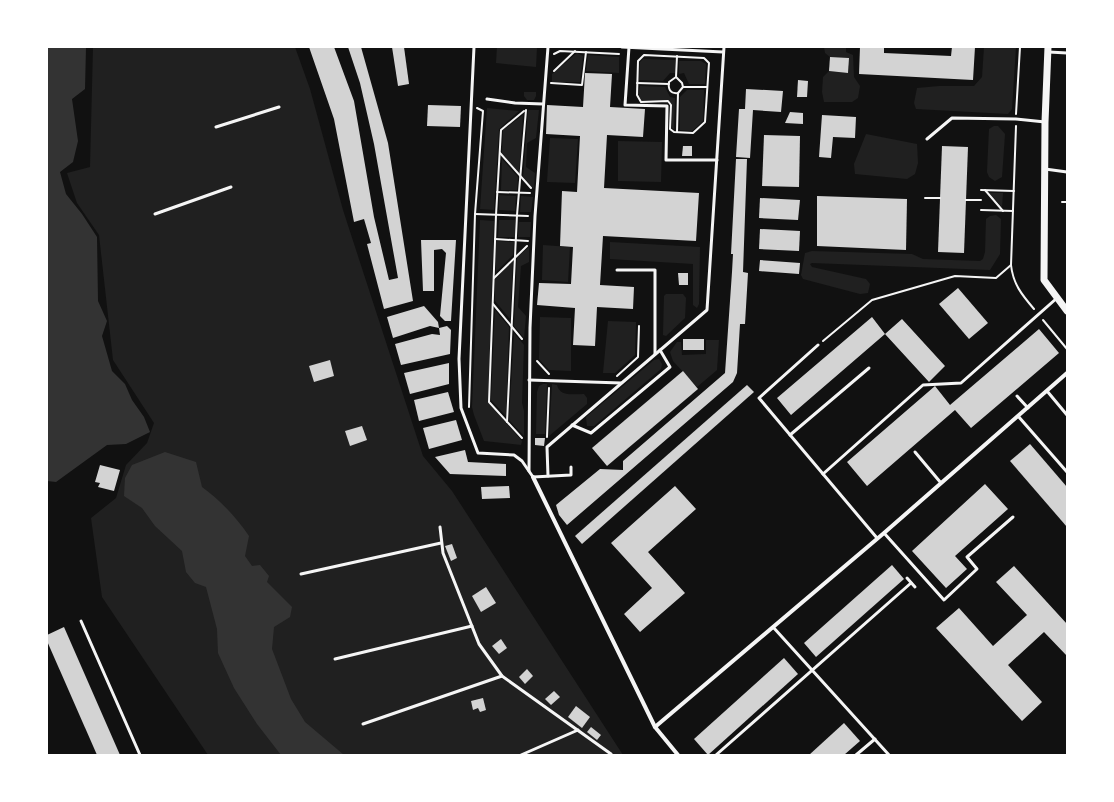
<svg xmlns="http://www.w3.org/2000/svg" width="1114" height="802" font-family="Merriweather,serif">
<rect width="100%" height="100%" fill="#111"/>
<!-- green -->
<g fill="#202020">
<polygon points="93,47 295,47 310,89 343,210 423,456 452,491 623,755 208,755 102,597 91,518 116,498 126,465 147,443 154,423 113,360 99,235 77,203 67,173 90,167"/>
<polygon points="497,47 537,47 536,67 496,63"/>
<polygon points="824,47 846,47 846,52 853,55 854,77 860,86 858,98 852,102 824,102 822,92 823,77 829,71 848,73 849,58 830,57 825,53"/>
<polygon points="984,47 1016,47 1012,109 1008,114 916,109 914,103 917,88 939,86 974,86 982,77"/>
<polygon points="577,53 583,56 580,82 552,82 552,74"/>
<polygon points="588,55 619,57 619,73 586,71"/>
<polygon points="643,59 675,60 675,73 670,73 663,81 639,80 640,62"/>
<polygon points="679,61 701,61 706,64 705,84 689,84 684,73 679,74"/>
<polygon points="640,86 665,87 670,97 675,98 674,129 672,128 672,104 669,101 642,101 638,94"/>
<polygon points="687,90 704,90 703,121 692,131 680,130 680,97"/>
<polygon points="524,92 536,92 536,96 534,100 527,100 524,96"/>
<polygon points="487,108 519,111 499,129 494,210 480,209"/>
<polygon points="528,110 539,110 536,138 527,143 526,167 535,173 534,189 523,177"/>
<polygon points="523,115 519,173 502,153 503,130"/>
<polygon points="994,126 998,126 1005,134 1002,177 995,181 989,177 987,172 989,129"/>
<polygon points="866,134 917,144 918,163 915,174 907,179 855,174 854,164"/>
<polygon points="550,138 578,139 575,183 547,182"/>
<polygon points="618,141 662,142 661,182 618,181"/>
<polygon points="502,159 518,177 517,190 501,190"/>
<polygon points="989,193 1003,193 1002,207"/>
<polygon points="499,195 516,196 515,211 499,210"/>
<polygon points="521,196 533,197 531,212 520,212"/>
<polygon points="996,215 1001,219 1000,254 990,270 812,263 810,264 812,267 866,279 870,284 868,293 860,294 803,279 801,275 805,253 812,251 912,254 923,259 980,261 983,259 985,252 986,219 990,216"/>
<polygon points="480,220 494,221 488,402 522,441 521,445 484,441 474,415 472,407"/>
<polygon points="499,220 515,220 515,237 498,237"/>
<polygon points="519,222 531,222 530,237 518,237"/>
<polygon points="496,241 514,242 513,255 496,272"/>
<polygon points="610,242 700,247 699,304 697,308 693,305 693,264 610,259"/>
<polygon points="543,245 570,247 568,282 542,280"/>
<polygon points="529,247 529,262 521,266 518,307 526,316 524,338 514,326 517,257"/>
<polygon points="513,261 510,319 495,301 495,279"/>
<polygon points="666,294 683,294 686,298 685,318 666,336 663,335 664,296"/>
<polygon points="495,310 509,327 506,416 491,400"/>
<polygon points="540,317 571,318 571,371 549,370 539,359"/>
<polygon points="608,321 636,322 635,355 615,373 603,373"/>
<polygon points="514,333 524,345 522,403 524,411 524,436 509,420"/>
<polygon points="706,340 719,340 717,370 697,387 673,361 670,352 677,342 681,342 682,355 706,354"/>
<polygon points="659,359 662,364 661,369 594,426 587,426 586,417 654,360"/>
<polygon points="543,384 547,384 545,434 536,434 537,392 539,386"/>
<path d="M 552,384 L 557,385 C 560,397 573,394 584,394 L 587,398 L 587,404 L 549,436 Z"/>
</g>
<!-- water -->
<g fill="#333">
<polygon points="47,47 86,47 85,89 72,99 78,141 73,162 60,172 66,194 82,214 97,237 98,301 107,321 102,336 112,371 125,384 132,400 144,417 150,432 126,444 107,445 56,482 47,481"/>
<path d="M 165,452 L 196,462 L 202,487 C 220,500 236,517 249,536 L 245,556 L 252,566 L 260,565 L 269,576 L 267,582 L 292,607 L 290,617 L 274,627 L 272,649 L 291,699 L 305,722 L 344,755 L 281,755 L 257,724 L 234,688 L 218,653 L 217,629 L 206,587 L 195,583 L 186,572 L 182,551 L 155,526 L 142,508 L 124,496 L 125,478 L 132,465 Z"/>
</g>
<!-- building -->
<g fill="#d3d3d3">
<polygon points="309,47 334,47 354,101 374,217 389,280 398,278 374,144 360,83 348,47 361,47 388,143 413,301 384,309 367,244 371,243 364,219 354,222 334,119"/>
<polygon points="392,47 404,47 409,84 398,86"/>
<polygon points="860,47 884,47 884,53 951,56 952,47 975,47 973,80 859,74"/>
<polygon points="830,57 849,58 848,73 829,71"/>
<polygon points="585,73 612,74 610,107 645,109 643,137 607,135 604,188 699,193 696,241 603,236 600,285 634,287 633,309 597,307 595,346 573,345 575,308 537,305 539,283 571,284 573,247 560,246 562,191 577,192 580,136 546,134 547,105 583,107"/>
<polygon points="798,80 808,81 807,97 797,97"/>
<polygon points="746,89 783,91 781,112 753,110 750,158 736,157 739,109 745,109"/>
<polygon points="428,105 461,106 460,127 427,126"/>
<polygon points="790,112 803,113 803,124 785,123"/>
<polygon points="822,115 856,117 855,138 833,137 831,158 819,157"/>
<polygon points="764,135 800,136 799,187 762,186"/>
<polygon points="683,146 692,146 692,156 682,156"/>
<polygon points="942,146 968,147 964,253 938,252"/>
<polygon points="736,159 747,159 743,272 748,273 745,324 740,324 737,373 733,382 567,525 559,515 556,505 600,469 623,470 623,461 725,373 732,272 733,254 731,254"/>
<polygon points="817,196 907,199 906,250 817,246"/>
<polygon points="760,198 800,200 798,220 759,218"/>
<polygon points="760,229 800,231 799,251 759,249"/>
<polygon points="421,240 456,240 451,321 445,321 440,316 446,253 442,249 434,250 434,291 423,291"/>
<polygon points="760,260 800,263 799,274 759,271"/>
<polygon points="678,273 688,273 688,285 679,285"/>
<polygon points="958,288 988,323 969,339 939,304"/>
<polygon points="424,306 438,322 439,328 430,326 393,338 387,317"/>
<polygon points="872,317 885,334 902,319 945,366 929,382 885,334 791,415 777,398"/>
<polygon points="447,326 451,330 450,354 401,365 395,344 432,334 440,335 439,328"/>
<polygon points="1039,329 1059,353 971,428 955,410 867,486 847,462 935,386 950,405"/>
<rect x="683" y="339" width="21" height="11"/>
<polygon points="330,360 334,376 314,382 309,366"/>
<polygon points="449,363 449,384 410,394 404,373"/>
<polygon points="683,371 698,389 607,466 592,448"/>
<polygon points="747,385 754,392 582,544 575,536"/>
<polygon points="448,392 454,412 419,421 414,400"/>
<polygon points="456,420 462,440 429,449 423,428"/>
<polygon points="362,426 367,440 350,446 345,431"/>
<polygon points="535,438 545,438 544,446 535,445"/>
<polygon points="1030,444 1067,487 1067,527 1010,461"/>
<polygon points="465,450 468,462 506,464 506,476 450,474 435,457"/>
<polygon points="100,465 120,470 114,491 98,487 100,483 95,482"/>
<polygon points="985,484 1008,509 955,556 967,569 946,588 912,551"/>
<polygon points="509,486 510,498 482,499 481,487"/>
<polygon points="675,486 696,509 648,552 685,593 640,632 624,614 652,588 611,543"/>
<polygon points="452,544 457,558 451,561 445,546"/>
<polygon points="892,565 904,579 816,657 804,643"/>
<polygon points="1014,566 1067,624 1067,656 1044,632 1008,665 1042,702 1022,721 936,628 959,608 993,646 1027,615 996,582"/>
<polygon points="486,587 496,603 481,612 472,596"/>
<polygon points="64,627 120,755 97,755 47,641 47,635"/>
<polygon points="501,639 507,648 499,654 492,646"/>
<polygon points="784,658 798,674 708,755 694,739"/>
<polygon points="527,669 533,676 525,684 519,677"/>
<polygon points="554,691 560,697 551,705 545,699"/>
<polygon points="483,698 486,710 480,712 478,708 473,710 471,701"/>
<polygon points="576,706 590,717 582,728 568,717"/>
<polygon points="844,723 860,741 844,755 809,755"/>
<polygon points="591,727 601,735 597,740 587,732"/>
</g>
<g fill="none" stroke-linecap="round" stroke-linejoin="round">
<!-- path -->
<g stroke="#f5f5f5" stroke-width="2">
<polyline points="554,54 560,51 619,54"/>
<polygon points="644,55 704,58 709,63 705,122 693,133 674,132 670,129 671,105 668,101 641,102 637,95 638,61"/>
<polyline points="554,71 575,51"/>
<path d="M 676,77 L 682,83 L 683,87 L 678,93 C 670,94 668,89 669,82 L 676,77 L 677,56"/>
<polyline points="551,83 582,85 586,52"/>
<polyline points="637,83 669,84"/>
<polyline points="683,87 707,87"/>
<polyline points="1016,114 1020,47"/>
<path d="M 1016,126 L 1011,265 C 1013,284 1022,295 1034,309"/>
<polyline points="677,132 678,93"/>
<polyline points="500,153 531,188"/>
<polyline points="981,190 1014,191"/>
<polyline points="985,190 1003,211"/>
<polyline points="497,192 530,193"/>
<polyline points="925,198 940,198"/>
<polyline points="966,200 981,200"/>
<polyline points="1062,202 1067,202"/>
<polyline points="981,210 1013,211"/>
<polyline points="475,214 528,216"/>
<polyline points="495,239 528,241"/>
<polyline points="494,278 527,246"/>
<polyline points="493,304 522,339"/>
<polyline points="1043,320 1067,349"/>
<polyline points="823,341 872,300 955,276 996,278 1011,265"/>
<polyline points="537,361 549,374"/>
<polyline points="617,376 638,357 639,326"/>
<polyline points="469,407 475,214 483,111 477,108"/>
<polyline points="507,422 517,215 526,110"/>
<polyline points="547,437 549,388"/>
<polyline points="522,438 489,402 496,215 501,130 524,111"/>
</g>
<!-- service -->
<g stroke="#f5f5f5" stroke-width="3">
<polyline points="474,47 459,359 461,408 478,453 514,455 522,461 533,477 571,475 571,467"/>
<polyline points="622,47 723,52"/>
<polyline points="629,47 625,105 667,106 666,160 717,160"/>
<polyline points="1049,52 1067,53"/>
<polyline points="487,99 515,103 543,104"/>
<polyline points="216,127 279,107"/>
<polyline points="927,139 952,118 1016,119 1045,122"/>
<polyline points="1045,169 1067,172"/>
<polyline points="155,214 231,187"/>
<polyline points="617,270 655,270 655,354"/>
<polyline points="818,345 759,398 877,538"/>
<polyline points="529,380 621,383"/>
<polyline points="1047,391 1067,415"/>
<polyline points="1017,396 1028,408"/>
<polyline points="1018,416 1067,472"/>
<polyline points="572,425 591,433 670,367 660,350"/>
<polyline points="790,435 869,368"/>
<polyline points="915,452 941,483"/>
<polyline points="529,471 530,328 535,216 548,47"/>
<polyline points="823,474 923,385 961,383 1057,298"/>
<polyline points="548,476 547,447 707,310 724,47"/>
<polyline points="440,527 443,553 479,644 502,676 611,754"/>
<polyline points="884,533 944,600 977,569 967,557 1013,517"/>
<polyline points="301,574 441,543"/>
<polyline points="907,578 915,587"/>
<polyline points="81,621 140,755"/>
<polyline points="773,627 889,755"/>
<polyline points="335,659 472,626"/>
<polyline points="363,724 502,676"/>
<polyline points="521,755 578,730"/>
<polyline points="716,755 911,583"/>
<polyline points="856,755 875,739"/>
</g>
<!-- minor -->
<g stroke="#f5f5f5" stroke-width="4">
<polyline points="533,477 655,727 678,755"/>
<polyline points="655,727 884,533 1067,373"/>
</g>
<!-- tertiary -->
<polyline stroke="#f5f5f5" stroke-width="7" points="1048,47 1045,122 1044,280 1067,311"/>
</g>
<!-- border -->
<rect width="1114" height="802" fill="none" stroke="#ffffff" stroke-width="96"/>
</svg>
